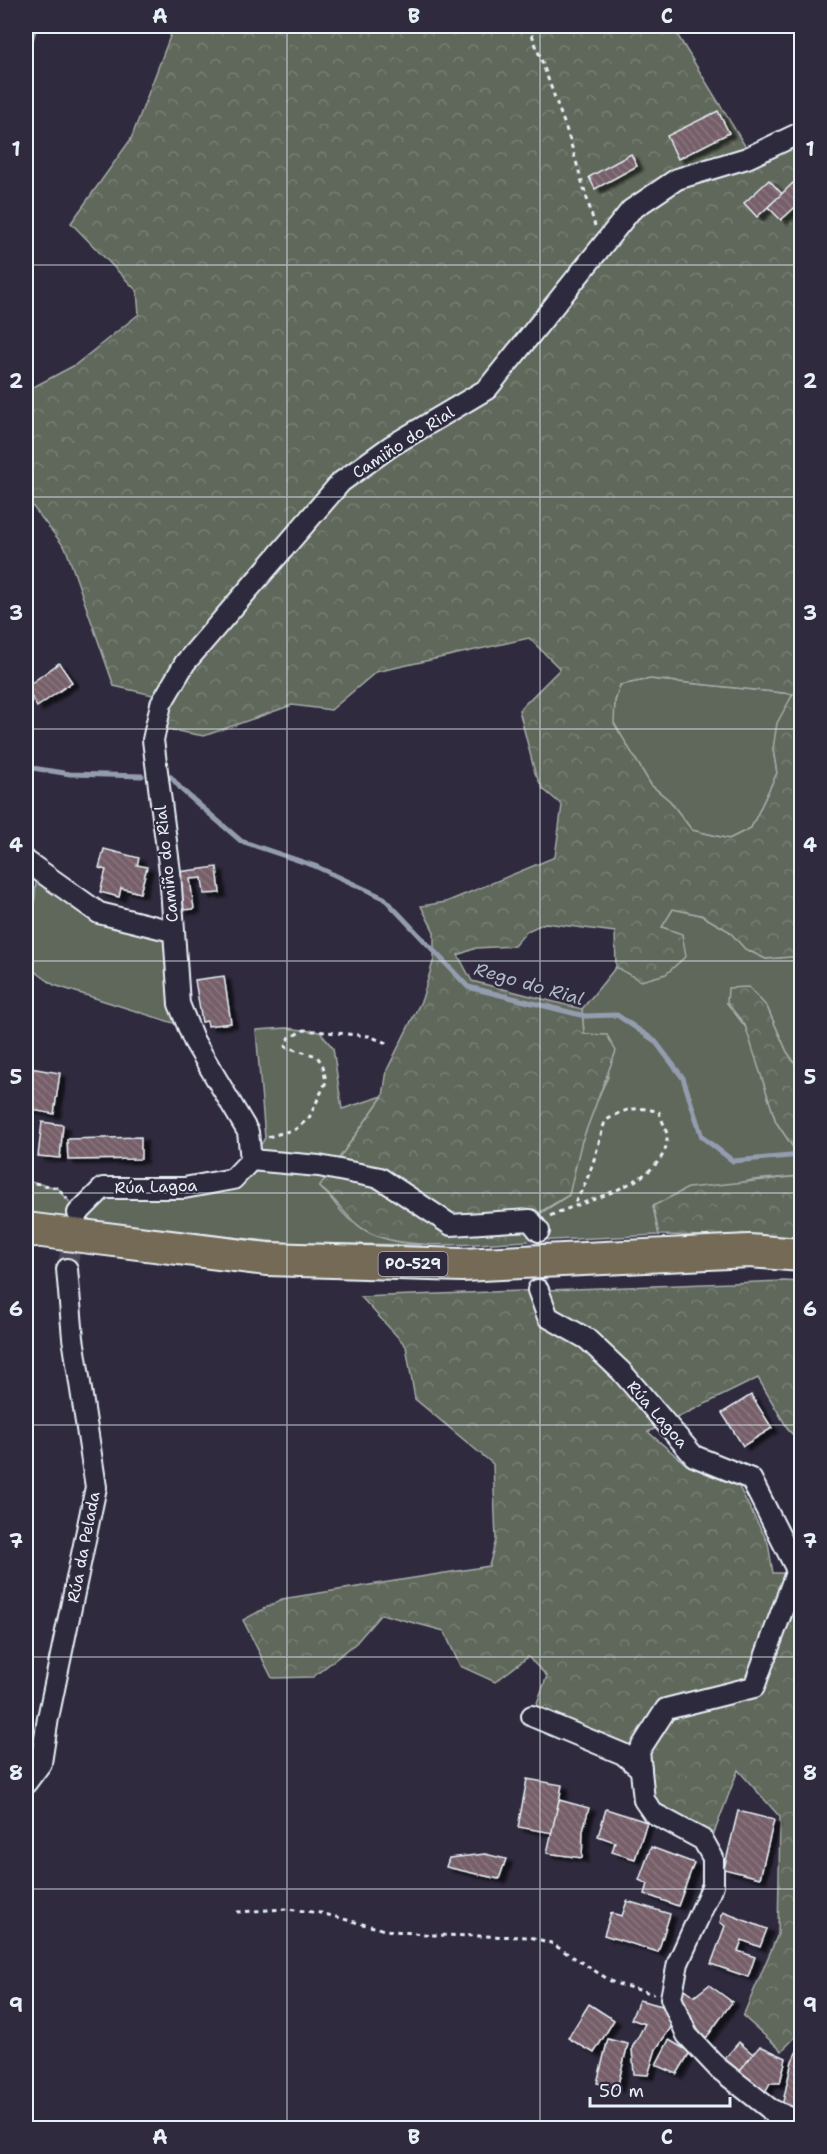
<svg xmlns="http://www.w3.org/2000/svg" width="827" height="2154" font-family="'Shantell Sans',sans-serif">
<defs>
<pattern id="forest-crowns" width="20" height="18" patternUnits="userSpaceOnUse" patternTransform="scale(1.5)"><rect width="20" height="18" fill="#61685b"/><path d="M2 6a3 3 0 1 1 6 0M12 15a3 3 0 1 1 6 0" fill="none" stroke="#787e73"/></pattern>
<pattern id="building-back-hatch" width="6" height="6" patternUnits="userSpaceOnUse" patternTransform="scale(1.5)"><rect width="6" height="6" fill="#765e68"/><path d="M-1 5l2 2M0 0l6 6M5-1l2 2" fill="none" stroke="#8a767e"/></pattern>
<filter id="shadow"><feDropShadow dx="6" dy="4" stdDeviation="1.5" flood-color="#0009"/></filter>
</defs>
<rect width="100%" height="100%" fill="#2f2a3d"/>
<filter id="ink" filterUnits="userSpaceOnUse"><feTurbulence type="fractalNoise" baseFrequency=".0167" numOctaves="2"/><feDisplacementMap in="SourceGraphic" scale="12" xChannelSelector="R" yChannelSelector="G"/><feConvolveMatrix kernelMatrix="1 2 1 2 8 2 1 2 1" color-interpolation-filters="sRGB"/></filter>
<g filter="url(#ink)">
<!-- grass -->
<g fill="#61685b" stroke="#a4acaa" stroke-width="1.5">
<polygon points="26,26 37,26 26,64"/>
<polygon points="650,679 793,694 773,749 777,773 751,828 729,839 691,830 670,801 651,785 613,723 615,701 620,685"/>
<polygon points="37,870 99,913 172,931 189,1028 54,985 29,967"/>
<path d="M 673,909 L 701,915 L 729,931 L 745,949 L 766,959 L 801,956 L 801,1072 L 787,1052 L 767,1007 L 727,1003 L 747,1029 L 776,1122 L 801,1159 L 801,1176 L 752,1180 L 653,1206 L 659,1235 L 532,1241 L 530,1220 L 569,1195 C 575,1154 589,1114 608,1077 L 584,1034 L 582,1009 L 616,967 L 641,981 L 661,927 Z"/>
<path d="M 286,1028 L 320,1032 L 333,1048 L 342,1109 L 383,1096 L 319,1187 C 330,1194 333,1202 341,1211 C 361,1235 393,1240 422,1245 L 287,1243 L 60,1219 L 26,1211 L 26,1181 L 58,1188 L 78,1212 L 103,1188 L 233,1179 L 251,1160 L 265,1138 L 256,1030 Z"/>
</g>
<!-- forest -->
<g fill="url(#forest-crowns)" stroke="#a4acaa" stroke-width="1.5" fill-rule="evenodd">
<path d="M 174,26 L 697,26 L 678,36 L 745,146 L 801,131 L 801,956 L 766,959 L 745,949 L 729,931 L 701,915 L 673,909 L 662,927 L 682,934 L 686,956 L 666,974 L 641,981 L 616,967 L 615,932 L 545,923 L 527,931 L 514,946 L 476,948 L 458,955 L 472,981 L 582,1009 L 584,1034 L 607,1035 L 616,1051 L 581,1144 L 569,1195 L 540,1212 L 532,1241 C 486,1242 411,1253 370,1233 C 347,1222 338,1199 319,1187 L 383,1096 L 387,1070 L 422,999 L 434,959 L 434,932 L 421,906 L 446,902 L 555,857 L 562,805 L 543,789 L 535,773 L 519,710 L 560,669 L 529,638 L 376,672 L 331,710 L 292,705 L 204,736 L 156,727 L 153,695 L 114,686 L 66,549 L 30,503 L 26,474 L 26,391 L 75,365 L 139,314 L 137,291 L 71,223 L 131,139 ZM 650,679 L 793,694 L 777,723 L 773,749 L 777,773 L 751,828 L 729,839 L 692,830 L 670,801 L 651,785 L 614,723 L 615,701 L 620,685 Z"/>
<polygon points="749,987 767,1007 787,1052 801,1072 801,1159 776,1122 745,1025 727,1003 728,988"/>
<polygon points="801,1176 801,1238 659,1235 653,1206 688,1188"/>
<polygon points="784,1281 801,1282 801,1442 789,1431 758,1378 648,1432 687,1465 739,1487 768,1543 773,1573 801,1573 801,2031 782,2051 743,2016 778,1934 780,1817 738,1770 713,1836 655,1801 639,1751 534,1711 547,1676 528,1657 495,1682 460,1666 444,1631 381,1614 356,1643 313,1677 272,1678 243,1620 282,1599 489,1566 496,1540 493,1464 415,1399 406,1346 361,1297"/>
</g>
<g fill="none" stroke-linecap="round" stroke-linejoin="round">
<!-- stream -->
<g stroke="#949daf" stroke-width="5">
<polyline points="26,767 70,774 142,776"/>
<polyline points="171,777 182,790 241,841 315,866 384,898 468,987 585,1016 617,1015 655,1041 683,1078 702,1137 733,1161 802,1155"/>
</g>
</g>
<!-- building -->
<g fill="url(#building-back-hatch)" stroke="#e8f1f8" stroke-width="1.5" filter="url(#shadow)">
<polygon points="718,111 729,133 678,159 667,136"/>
<polygon points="631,154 637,166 595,189 589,177"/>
<polygon points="769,180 782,194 757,217 744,203"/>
<polygon points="793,183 802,192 802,201 781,220 768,207"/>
<polygon points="59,663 72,682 37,707 26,687"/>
<polygon points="104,849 139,858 137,865 147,867 140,893 121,888 119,897 100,892 106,870 99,868"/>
<polygon points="217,867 220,893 204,894 202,878 190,879 194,909 182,910 178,872"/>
<polygon points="224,976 231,1023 208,1026 207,1021 202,1022 195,980"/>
<polygon points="30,1068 60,1073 54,1114 26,1109"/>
<polygon points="42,1122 63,1125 60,1158 38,1156"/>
<polygon points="141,1137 141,1159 68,1160 67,1139"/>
<polygon points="751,1395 772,1428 743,1446 722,1413"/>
<polygon points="527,1779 562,1785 553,1833 518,1827"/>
<polygon points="559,1800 589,1808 583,1830 582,1858 547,1853"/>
<polygon points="606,1809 647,1822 635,1859 612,1852 615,1842 598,1836"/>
<polygon points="738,1811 774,1820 760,1878 724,1869"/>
<polygon points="651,1847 694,1863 678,1906 645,1894 648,1884 639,1880"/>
<polygon points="485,1854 506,1859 499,1879 446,1867 449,1858"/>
<polygon points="627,1901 670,1914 658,1952 604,1935 611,1913 622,1916"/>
<polygon points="723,1912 767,1929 760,1947 742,1940 738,1951 755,1957 748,1977 711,1964 725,1926 720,1922"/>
<polygon points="709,1985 732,2002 704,2041 678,1993 682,1987 695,1996"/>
<polygon points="639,2000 662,2006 674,2023 656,2049 648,2075 634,2074 632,2048 645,2024 631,2019"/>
<polygon points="589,2004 614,2020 594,2053 568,2038"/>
<polygon points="608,2039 628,2044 617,2088 597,2083"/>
<polygon points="669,2040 690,2052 677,2074 656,2065"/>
<polygon points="802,2041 802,2115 782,2106 792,2061"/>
<polygon points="739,2042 754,2055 736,2075 722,2062"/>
<polygon points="760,2046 786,2058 780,2083 770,2083 764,2094 736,2075"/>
<polygon points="762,2122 763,2128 735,2128 735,2127"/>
</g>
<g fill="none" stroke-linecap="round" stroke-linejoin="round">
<!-- minor-tunnel -->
<g stroke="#4b4859" stroke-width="20" stroke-dasharray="20 10" stroke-linecap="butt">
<polyline points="67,1269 75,1225"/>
<polyline points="538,1290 539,1231"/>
</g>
<defs>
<g id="minor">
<polyline points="26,861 99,913 172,931"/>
<polyline points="251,1160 248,1132 194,1041 179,1004 170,872 153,740 161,704 185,663 341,482 391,446 487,389 631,210 677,179 747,158 802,132"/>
<polyline points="78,1213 103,1188 184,1188 233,1179 251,1160 319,1166 380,1178 451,1225 530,1220 539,1231"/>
<polyline points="538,1290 548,1317 587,1339 621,1371 694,1456 751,1479 797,1570 754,1687 666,1709 639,1751 644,1800 653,1813 703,1840 713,1858 713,1885 678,1963 671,1998 687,2035 718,2068 770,2109 785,2128"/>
<polyline points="532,1716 623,1754 641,1769"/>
<polyline points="26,1783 41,1763 48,1718 96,1487 73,1338 67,1269"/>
<polyline points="772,2110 802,2123"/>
</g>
<polyline id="primary" points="26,1229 267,1259 462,1265 749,1251 802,1255"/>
</defs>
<!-- minor casing -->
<use href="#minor" stroke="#e8f1f8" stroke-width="24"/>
<!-- primary casing -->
<use href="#primary" stroke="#e8f1f8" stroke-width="36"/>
<!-- path -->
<g stroke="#e8f1f8" stroke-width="3" stroke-dasharray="4.5 4.5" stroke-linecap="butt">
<polyline points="529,26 568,134 595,226"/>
<polyline points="268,1137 296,1129 309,1118 326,1082 323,1066 317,1056 286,1047 289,1038 304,1030 369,1036 389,1044"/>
<polyline points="26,1181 58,1188 67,1199"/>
<path d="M 550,1216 C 583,1200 670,1183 667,1135 C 666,1128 661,1119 659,1112 C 637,1105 624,1109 605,1121 C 596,1152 591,1178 573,1205"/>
<polyline points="237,1912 286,1909 321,1913 385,1930 432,1935 530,1937 551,1943 614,1983 654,1994"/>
</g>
<!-- minor -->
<use href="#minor" stroke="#2f2a3d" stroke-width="20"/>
<!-- primary -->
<use href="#primary" stroke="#756a55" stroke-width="32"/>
</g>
</g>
<!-- grid -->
<path fill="none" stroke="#e8f1f8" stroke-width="1.5" stroke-opacity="0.55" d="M 287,26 L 287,2128M 540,26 L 540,2128M 26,265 L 802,265M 26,497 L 802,497M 26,729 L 802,729M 26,961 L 802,961M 26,1193 L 802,1193M 26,1425 L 802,1425M 26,1657 L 802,1657M 26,1889 L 802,1889"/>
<g text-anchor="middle" stroke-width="4.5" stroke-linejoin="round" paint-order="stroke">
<!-- shield labels -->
<rect fill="#2f2a3d" stroke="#b0b5c0" stroke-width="1.5" x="378.5" y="1252" width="69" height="24" rx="4.5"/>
<g font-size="15" font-weight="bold" fill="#e8f1f8">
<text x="413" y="1269">PO-529</text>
</g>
<!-- street labels -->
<g font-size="16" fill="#e8f1f8" stroke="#2f2a3d">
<text transform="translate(403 442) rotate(-33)" y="6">Camiño do Rial</text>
<text transform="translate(166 864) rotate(-96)" y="6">Camiño do Rial</text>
<text transform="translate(156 1186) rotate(-2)" y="6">Rúa Lagoa</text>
<text transform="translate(658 1414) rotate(49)" y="6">Rúa Lagoa</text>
<text transform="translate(83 1547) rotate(-79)" y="6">Rúa da Pelada</text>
</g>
<!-- water labels -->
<g font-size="18" font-style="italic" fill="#b0b9c7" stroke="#2f2a3d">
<text transform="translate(529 984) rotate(16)" y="6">Rego do Rial</text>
</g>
</g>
<!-- margin -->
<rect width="827" height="2154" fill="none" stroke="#2f2a3d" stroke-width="66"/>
<!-- scale -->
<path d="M590 2097v9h140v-9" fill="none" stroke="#e8f1f8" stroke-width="3"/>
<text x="599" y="2097" font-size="18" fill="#e8f1f8" stroke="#2f2a3d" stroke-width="4.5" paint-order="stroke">50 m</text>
<rect x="33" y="33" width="761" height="2088" fill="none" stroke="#e8f1f8" stroke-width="2"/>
<g font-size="20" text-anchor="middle" font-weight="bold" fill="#e8f1f8">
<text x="160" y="23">A</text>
<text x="414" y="23">B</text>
<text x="667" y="23">C</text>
<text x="16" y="156">1</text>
<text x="810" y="156">1</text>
<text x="16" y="388">2</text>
<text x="810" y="388">2</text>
<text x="16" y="620">3</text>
<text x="810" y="620">3</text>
<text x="16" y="852">4</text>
<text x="810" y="852">4</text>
<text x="16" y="1084">5</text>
<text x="810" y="1084">5</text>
<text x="16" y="1316">6</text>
<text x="810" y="1316">6</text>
<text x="16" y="1548">7</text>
<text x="810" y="1548">7</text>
<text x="16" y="1780">8</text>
<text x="810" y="1780">8</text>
<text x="16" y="2012">9</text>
<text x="810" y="2012">9</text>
<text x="160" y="2144">A</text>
<text x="414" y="2144">B</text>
<text x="667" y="2144">C</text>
</g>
</svg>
